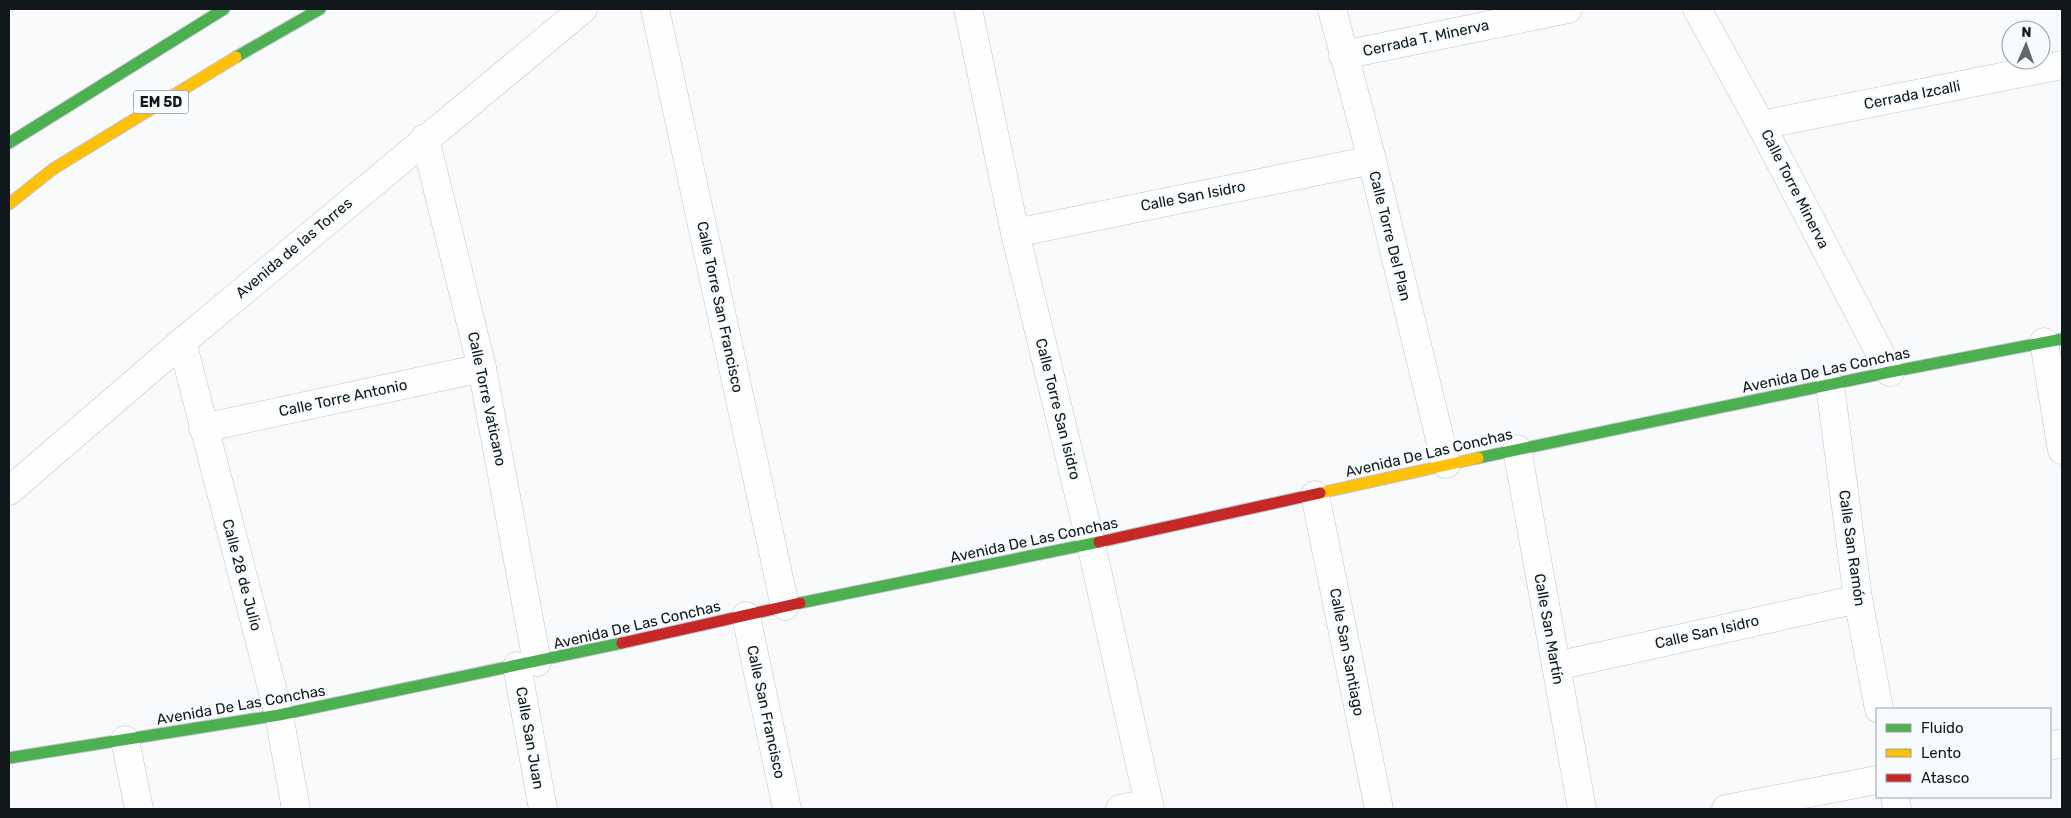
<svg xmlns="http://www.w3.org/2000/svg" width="2071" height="818" font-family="Rubik,sans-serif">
<rect width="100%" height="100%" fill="#f8fafc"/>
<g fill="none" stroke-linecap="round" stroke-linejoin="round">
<defs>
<g id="street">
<polyline points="655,9 785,606"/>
<polyline points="968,9 1015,233 1091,544 1150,809"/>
<polyline points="1332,9 1372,160 1446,464"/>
<polyline points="1697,9 1761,125 1890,372"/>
<polyline points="1343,55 1568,9"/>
<polyline points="1761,125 2062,65"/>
<polyline points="425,138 482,368 537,662"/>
<polyline points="1015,233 1372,160"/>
<polyline points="182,342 279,715 296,809"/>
<polyline points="2044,342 2062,450"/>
<polyline points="1830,385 1858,599 1879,709"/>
<polyline points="203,428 482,368"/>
<polyline points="1517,449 1582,809"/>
<polyline points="9,491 182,342 583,9"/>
<polyline points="1315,495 1379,809"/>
<polyline points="746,616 787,809"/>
<polyline points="517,666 543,809"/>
<polyline points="1556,666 1858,599"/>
<polyline points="125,740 139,809"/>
<polyline points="2050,746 2062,743"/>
<polyline points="1895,797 1897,809"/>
<polyline points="1120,809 1149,803"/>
<polyline points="1726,809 1877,780"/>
</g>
<g id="fast">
<polyline points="236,57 320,9"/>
<polyline points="9,143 224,9"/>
<polyline points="1478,458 1890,372 2062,339"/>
<polyline points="800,603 1099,542"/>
<polyline points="9,758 279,715 622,643"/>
</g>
<g id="slow">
<polyline points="9,204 53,169 236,57"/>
<polyline points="1320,493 1478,458"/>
</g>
<g id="jam">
<polyline points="1099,542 1320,493"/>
<polyline points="622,643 800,603"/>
</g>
</defs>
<!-- street casing -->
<use href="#street" stroke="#c0c5c8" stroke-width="29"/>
<!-- fast casing -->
<use href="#fast" stroke="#c0c5c8" stroke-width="13"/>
<!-- slow casing -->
<use href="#slow" stroke="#c0c5c8" stroke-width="13"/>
<!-- jam casing -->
<use href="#jam" stroke="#c0c5c8" stroke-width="13"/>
<!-- street -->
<use href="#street" stroke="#fefeff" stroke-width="28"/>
<!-- fast -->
<use href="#fast" stroke="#4caf50" stroke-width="11"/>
<!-- slow -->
<use href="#slow" stroke="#ffc107" stroke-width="11"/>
<!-- jam -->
<use href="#jam" stroke="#c62828" stroke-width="11"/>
</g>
<g text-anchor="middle" stroke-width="4.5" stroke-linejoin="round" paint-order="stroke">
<!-- shield labels -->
<rect fill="#f7fbfd" stroke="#555c5f" stroke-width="1" x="133.5" y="90.5" width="55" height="23" rx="4"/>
<g font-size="14" font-weight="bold" fill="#10181b">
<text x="161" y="107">EM 5D</text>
</g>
<!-- street labels -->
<g font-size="15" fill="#10181b" stroke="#f7fbfd">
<text transform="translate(1426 38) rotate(-12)" y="5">Cerrada T. Minerva</text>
<text transform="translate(1912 95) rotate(-11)" y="5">Cerrada Izcalli</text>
<text transform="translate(1795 189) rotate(63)" y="5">Calle Torre Minerva</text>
<text transform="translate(1193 196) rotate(-11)" y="5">Calle San Isidro</text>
<text transform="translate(1390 236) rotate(76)" y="5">Calle Torre Del Plan</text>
<text transform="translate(294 248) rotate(-40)" y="5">Avenida de las Torres</text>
<text transform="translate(720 307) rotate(78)" y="5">Calle Torre San Francisco</text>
<text transform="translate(1826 370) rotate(-12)" y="5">Avenida De Las Conchas</text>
<text transform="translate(343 398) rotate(-12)" y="5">Calle Torre Antonio</text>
<text transform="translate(487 399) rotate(78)" y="5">Calle Torre Vaticano</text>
<text transform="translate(1058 409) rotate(76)" y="5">Calle Torre San Isidro</text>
<text transform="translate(1429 453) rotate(-13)" y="5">Avenida De Las Conchas</text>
<text transform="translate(1034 540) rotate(-12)" y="5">Avenida De Las Conchas</text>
<text transform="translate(1852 548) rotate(82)" y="5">Calle San Ramón</text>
<text transform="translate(242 575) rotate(75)" y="5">Calle 28 de Julio</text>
<text transform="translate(637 625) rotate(-13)" y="5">Avenida De Las Conchas</text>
<text transform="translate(1549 629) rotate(80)" y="5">Calle San Martín</text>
<text transform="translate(1707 632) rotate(-13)" y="5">Calle San Isidro</text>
<text transform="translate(1347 652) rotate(79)" y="5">Calle San Santiago</text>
<text transform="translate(241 705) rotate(-10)" y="5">Avenida De Las Conchas</text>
<text transform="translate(766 712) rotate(78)" y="5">Calle San Francisco</text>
<text transform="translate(530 738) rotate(80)" y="5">Calle San Juan</text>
</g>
</g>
<!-- border -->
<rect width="2071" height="818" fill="none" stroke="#10181b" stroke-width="20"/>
<!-- legend -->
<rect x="1876" y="708" width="175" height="90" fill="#f7fbfd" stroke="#9ba0a3"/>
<rect x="1886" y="724" width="25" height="8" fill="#4caf50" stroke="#9ba0a3"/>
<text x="1921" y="733" font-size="15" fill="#10181b">Fluido</text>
<rect x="1886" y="749" width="25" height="8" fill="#ffc107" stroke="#9ba0a3"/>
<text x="1921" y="758" font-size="15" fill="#10181b">Lento</text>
<rect x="1886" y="774" width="25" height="8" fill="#c62828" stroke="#9ba0a3"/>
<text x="1921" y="783" font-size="15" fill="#10181b">Atasco</text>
<!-- north arrow -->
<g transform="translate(2026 45) rotate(2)"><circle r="24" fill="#f7fbfd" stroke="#9ba0a3"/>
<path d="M0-4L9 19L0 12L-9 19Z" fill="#61676a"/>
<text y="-8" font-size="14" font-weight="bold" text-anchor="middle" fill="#10181b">N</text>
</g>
</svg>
